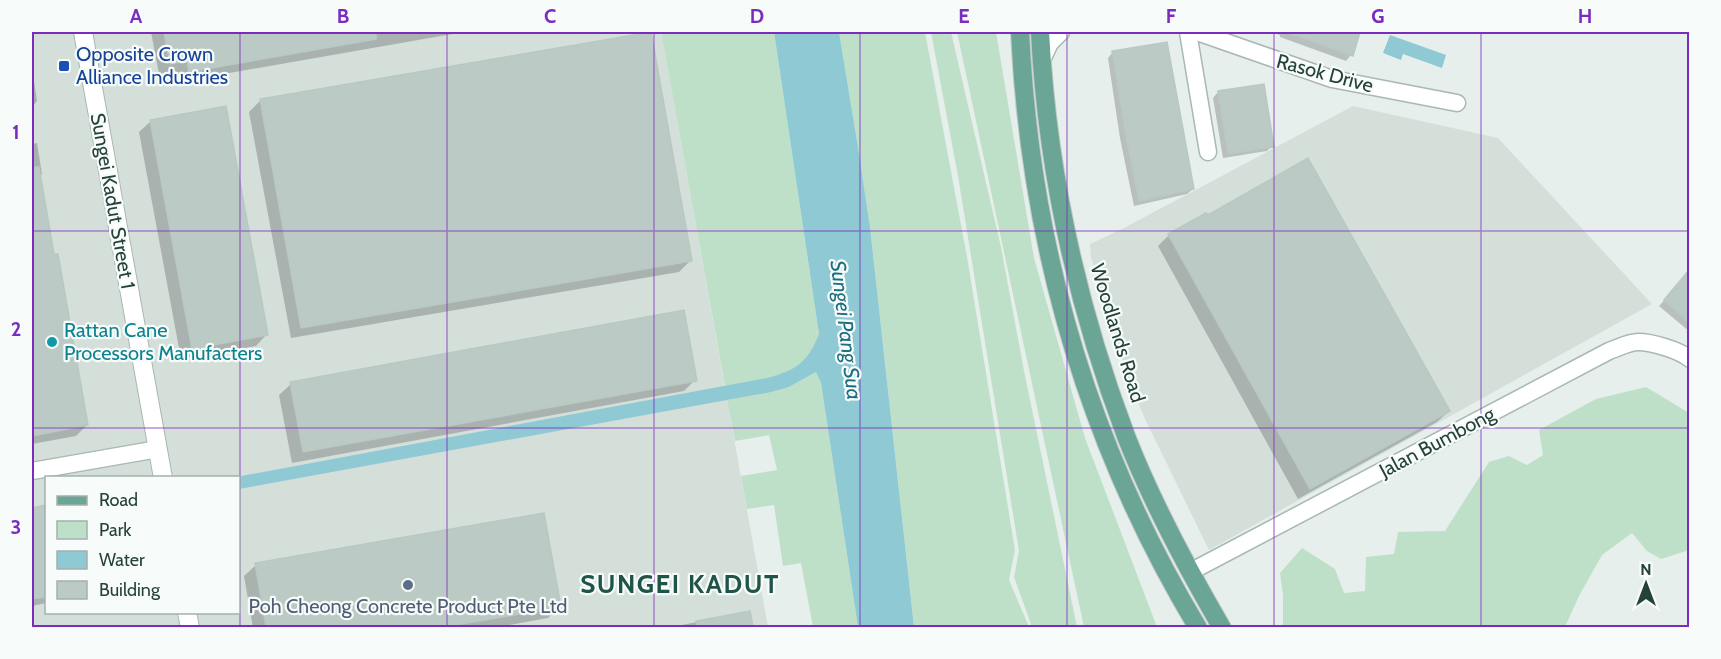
<svg xmlns="http://www.w3.org/2000/svg" width="1721" height="659" font-family="Cabin,sans-serif">
<rect width="100%" height="100%" fill="#e6efeb"/>
<!-- built -->
<g fill="#d4dfda" fill-rule="evenodd">
<path d="M 32,32 L 661,32 L 768,627 L 32,627 ZM 46,478 L 238,478 L 238,612 L 46,612 Z"/>
<polygon points="1353,106 1498,138 1652,304 1209,550 1145,419 1129,380 1091,258 1090,244 1124,228"/>
</g>
<!-- green -->
<g fill="#bfe0c8">
<path d="M 661,32 L 774,32 L 819,334 C 817,340 815,347 812,352 C 797,378 751,381 725,386 Z"/>
<polygon points="839,32 925,32 967,257 1015,550 1009,580 1029,627 914,627 870,227 858,147"/>
<polygon points="931,32 951,32 1001,247 1024,371 1077,627 1032,627 1014,577 1019,551 958,176"/>
<polygon points="957,32 996,32 1034,258 1085,438 1157,627 1084,627"/>
<polygon points="816,372 821,383 858,627 813,627 801,563 783,566 774,505 747,509 741,476 777,470 769,435 735,441 727,400 789,387"/>
<polygon points="1646,387 1689,413 1689,550 1661,559 1647,551 1632,533 1602,555 1579,596 1565,627 1283,627 1283,595 1280,573 1302,548 1335,569 1344,593 1365,591 1366,557 1394,554 1398,532 1445,531 1489,462 1509,456 1527,465 1543,455 1539,430 1596,399"/>
</g>
<!-- water -->
<g fill="#8ec9d4">
<path d="M 774,32 L 839,32 L 858,147 L 870,227 L 914,627 L 858,627 L 821,383 L 816,372 L 789,387 L 771,392 L 239,489 L 238,478 L 236,477 L 767,378 C 797,370 808,362 819,334 Z"/>
<polygon points="1390,35 1446,55 1442,68 1403,54 1401,60 1383,53"/>
</g>
<!-- shadow -->
<g fill="#0003">
<polygon points="151,32 464,32 178,82 176,71 159,74"/>
<polygon points="1270,32 1359,32 1351,55 1346,61 1280,37 1280,35"/>
<polygon points="1113,52 1193,189 1187,194 1134,206 1120,138 1108,58"/>
<polygon points="32,69 37,101 32,107"/>
<polygon points="1218,92 1272,146 1267,151 1223,158 1213,98"/>
<polygon points="260,101 690,261 679,272 291,338 249,112"/>
<polygon points="151,121 267,334 256,346 181,359 139,132"/>
<polygon points="37,143 42,174 39,178 87,425 76,436 32,444 32,144"/>
<polygon points="1169,235 1449,411 1437,422 1298,499 1158,246"/>
<polygon points="1690,272 1690,332 1659,306"/>
<polygon points="695,380 684,391 292,463 279,395 291,384"/>
<polygon points="46,507 46,603 32,606 32,510"/>
<polygon points="256,565 560,607 548,618 492,628 253,628 244,576"/>
<polygon points="749,612 751,628 666,628"/>
</g>
<!-- building -->
<g fill="#bbcac4" stroke="#b8c9c2" stroke-width="1.5">
<polygon points="164,32 376,32 376,39 189,72 187,61 170,64"/>
<polygon points="651,32 692,261 301,328 260,99"/>
<polygon points="1289,32 1360,32 1353,56 1289,33"/>
<polygon points="1167,42 1194,189 1139,201 1125,131 1112,51"/>
<polygon points="1264,84 1274,147 1228,154 1218,91"/>
<polygon points="226,106 268,335 192,349 150,120"/>
<polygon points="1308,158 1450,411 1310,489 1168,234 1206,213 1208,215"/>
<polygon points="32,167 39,167 54,254 58,254 88,425 32,436"/>
<polygon points="1689,270 1689,323 1664,300"/>
<polygon points="684,310 697,381 303,452 290,382"/>
<polygon points="46,505 46,597 32,599 32,508"/>
<polygon points="544,513 561,607 444,627 266,627 255,563"/>
<polygon points="750,611 753,627 697,627 696,621"/>
</g>
<g fill="none" stroke-linecap="round" stroke-linejoin="round">
<defs>
<g id="minor">
<polyline points="1188,32 1208,152"/>
<polyline points="1197,32 1332,79 1457,103"/>
<polyline points="1041,62 1050,43 1061,32"/>
<polyline points="32,471 158,449"/>
<path d="M 1190,572 L 1609,351 C 1618,348 1629,342 1638,342 C 1652,342 1679,350 1690,359"/>
</g>
<g id="tertiary">
<polyline points="83,32 163,478"/>
<polyline points="187,612 190,628"/>
</g>
<g id="primary">
<path d="M 1020,32 C 1030,244 1088,445 1198,628"/>
<path d="M 1040,32 C 1047,170 1077,306 1126,436 C 1152,503 1186,566 1222,628"/>
</g>
</defs>
<!-- minor casing -->
<use href="#minor" stroke="#a8b8b2" stroke-width="19"/>
<!-- tertiary casing -->
<use href="#tertiary" stroke="#a8b8b2" stroke-width="20"/>
<!-- primary casing -->
<use href="#primary" stroke="#c2cac8" stroke-width="20"/>
<!-- minor -->
<use href="#minor" stroke="#fff" stroke-width="16"/>
<!-- tertiary -->
<use href="#tertiary" stroke="#fff" stroke-width="18"/>
<!-- primary -->
<use href="#primary" stroke="#6aa596" stroke-width="18"/>
</g>
<!-- grid -->
<path fill="none" stroke="#7b2cbf" stroke-width="1.5" stroke-opacity="0.55" d="M 240,32 L 240,628M 447,32 L 447,628M 654,32 L 654,628M 860,32 L 860,628M 1067,32 L 1067,628M 1274,32 L 1274,628M 1481,32 L 1481,628M 32,231 L 1690,231M 32,428 L 1690,428"/>
<!-- markers -->
<rect fill="#1a4fb4" stroke="#f7fbf9" stroke-width="2" x="58" y="60" width="12" height="12" rx="3"/>
<circle fill="#0f9aa8" stroke="#f7fbf9" stroke-width="2" cx="52" cy="342" r="6"/>
<circle fill="#5c6f8a" stroke="#f7fbf9" stroke-width="2" cx="408" cy="585" r="6"/>
<g text-anchor="middle" stroke-width="4.5" stroke-linejoin="round" paint-order="stroke">
<!-- transit labels -->
<g font-size="20" fill="#164399" stroke="#f7fbf9" text-anchor="start">
<text x="76" y="61">Opposite Crown<tspan x="76" dy="23">Alliance Industries</tspan></text>
</g>
<!-- street labels -->
<g font-size="20" fill="#24423a" stroke="#f7fbf9">
<text transform="translate(1325 73) rotate(15)" y="7">Rasok Drive</text>
<text transform="translate(113 201) rotate(80)" y="7">Sungei Kadut Street 1</text>
<text transform="translate(1118 333) rotate(73)" y="7">Woodlands Road</text>
<text transform="translate(1437 442) rotate(-28)" y="7">Jalan Bumbong</text>
</g>
<!-- culture labels -->
<g font-size="20" fill="#0d838f" stroke="#f7fbf9" text-anchor="start">
<text x="64" y="337">Rattan Cane<tspan x="64" dy="23">Processors Manufacters</tspan></text>
</g>
<!-- service labels -->
<g font-size="20" fill="#4e5e75" stroke="#f7fbf9">
<text x="408" y="613">Poh Cheong Concrete Product Pte Ltd</text>
</g>
<!-- water labels -->
<g font-size="21" font-style="italic" fill="#1c6f80" stroke="#f7fbf9">
<text transform="translate(846 330) rotate(83)" y="7">Sungei Pang Sua</text>
</g>
<!-- district labels -->
<g font-size="26" font-weight="bold" letter-spacing="1.5" fill="#1f5548" stroke="#f7fbf9">
<text x="680" y="593">SUNGEI KADUT</text>
</g>
</g>
<!-- border -->
<rect width="1721" height="659" fill="none" stroke="#f7fbf9" stroke-width="66"/>
<!-- legend -->
<rect x="45" y="476" width="195" height="138" fill="#f7fbf9" stroke="#a3b1ad" stroke-width="1.5"/>
<rect x="57" y="496" width="30" height="9" fill="#6aa596" stroke="#a3b1ad" stroke-width="1.5"/>
<text x="99" y="506" font-size="18" fill="#24423a">Road</text>
<rect x="57" y="521" width="30" height="18" fill="#bfe0c8" stroke="#a3b1ad" stroke-width="1.5"/>
<text x="99" y="536" font-size="18" fill="#24423a">Park</text>
<rect x="57" y="551" width="30" height="18" fill="#8ec9d4" stroke="#a3b1ad" stroke-width="1.5"/>
<text x="99" y="566" font-size="18" fill="#24423a">Water</text>
<rect x="57" y="581" width="30" height="18" fill="#bbcac4" stroke="#a3b1ad" stroke-width="1.5"/>
<text x="99" y="596" font-size="18" fill="#24423a">Building</text>
<!-- north arrow -->
<g transform="translate(1646 584)" stroke="#f7fbf9" stroke-width="4.5" paint-order="stroke">
<path d="M0-4.5L10 22L0 15L-10 22Z" fill="#24423a"/>
<text y="-9" font-size="16" font-weight="bold" text-anchor="middle" fill="#24423a">N</text>
</g>
<rect x="33" y="33" width="1655" height="593" fill="none" stroke="#7b2cbf" stroke-width="2"/>
<g font-size="20" text-anchor="middle" font-weight="bold" fill="#7b2cbf">
<text x="136" y="23">A</text>
<text x="343" y="23">B</text>
<text x="550" y="23">C</text>
<text x="757" y="23">D</text>
<text x="964" y="23">E</text>
<text x="1171" y="23">F</text>
<text x="1378" y="23">G</text>
<text x="1585" y="23">H</text>
<text x="16" y="139">1</text>
<text x="16" y="336">2</text>
<text x="16" y="534">3</text>
</g>
</svg>
